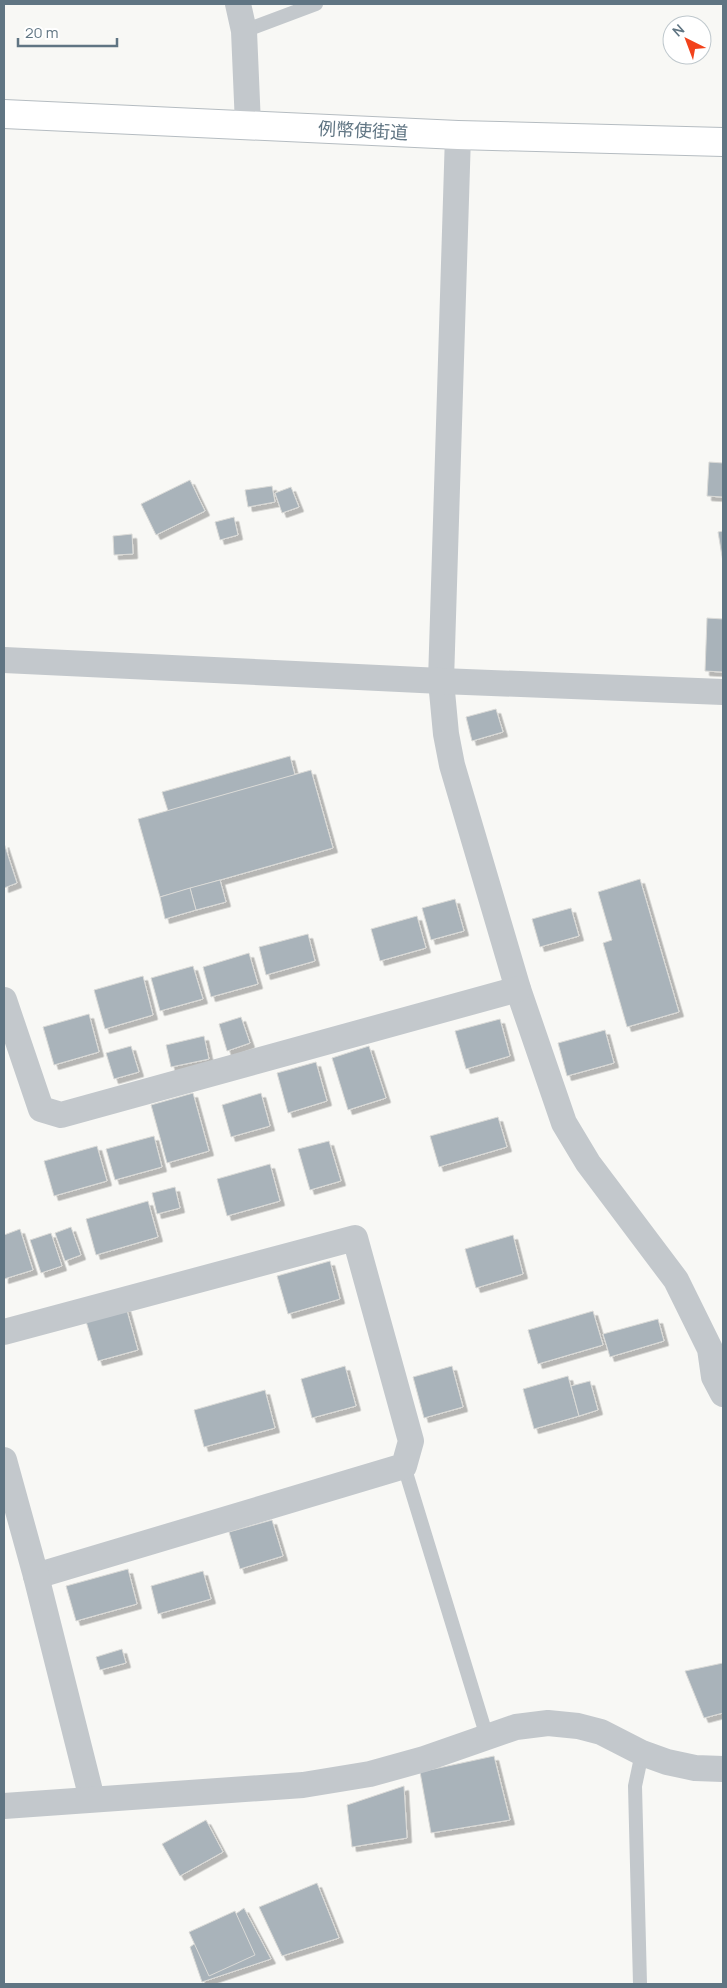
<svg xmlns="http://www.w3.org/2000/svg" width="727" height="1988" font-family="Manrope,'Noto Sans JP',sans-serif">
<defs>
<filter id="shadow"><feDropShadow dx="4.5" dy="4.5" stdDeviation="0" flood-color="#0004"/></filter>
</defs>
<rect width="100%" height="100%" fill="#f8f8f5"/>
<!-- building -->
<g fill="#a9b3ba" stroke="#dadad7" filter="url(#shadow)">
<polygon points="709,462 723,463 723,497 707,496"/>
<polygon points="190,480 205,511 156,535 141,504"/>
<polygon points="272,486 275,502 248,507 245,490"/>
<polygon points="291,487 299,507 282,513 275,493"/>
<polygon points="234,517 238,535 220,540 215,522"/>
<polygon points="723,531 723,562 718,532"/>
<polygon points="132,534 133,554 114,555 113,536"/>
<polygon points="707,618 723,619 723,672 705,671"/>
<polygon points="496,709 503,732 472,741 466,717"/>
<polygon points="290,756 295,775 168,811 162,792"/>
<polygon points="311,770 333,848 160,897 138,819"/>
<polygon points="4,843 17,883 4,888"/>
<polygon points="640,879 679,1012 627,1027 603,943 612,940 598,892"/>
<polygon points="220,880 226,902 196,910 190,888"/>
<polygon points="190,888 196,910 165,919 160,897"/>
<polygon points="455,899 464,931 431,940 422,908"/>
<polygon points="571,908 579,936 540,947 532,919"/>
<polygon points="417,916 426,948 380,961 371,929"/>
<polygon points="308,934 315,961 266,975 259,947"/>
<polygon points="249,953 258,984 211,997 203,967"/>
<polygon points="193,966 203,999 160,1011 151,978"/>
<polygon points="143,976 153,1015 105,1029 94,990"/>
<polygon points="89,1014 99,1052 54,1065 43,1027"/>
<polygon points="241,1017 250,1043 227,1051 219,1024"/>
<polygon points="500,1019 510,1056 466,1069 455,1031"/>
<polygon points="605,1030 614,1063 567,1076 558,1043"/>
<polygon points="204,1036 209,1059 171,1067 166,1045"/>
<polygon points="131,1046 139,1072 114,1079 106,1053"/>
<polygon points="369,1046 386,1098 348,1110 332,1058"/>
<polygon points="316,1062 327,1101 288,1113 277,1073"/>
<polygon points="193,1093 209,1151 167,1163 151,1105"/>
<polygon points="261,1093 270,1126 231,1137 222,1105"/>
<polygon points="498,1117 507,1147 439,1167 430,1136"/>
<polygon points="154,1136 162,1167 115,1180 106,1149"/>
<polygon points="329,1141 341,1181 310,1190 298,1149"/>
<polygon points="97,1146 107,1181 54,1196 44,1161"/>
<polygon points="270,1164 280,1201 227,1216 217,1179"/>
<polygon points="175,1187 180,1208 157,1214 152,1193"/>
<polygon points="148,1201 158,1237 96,1255 86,1219"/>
<polygon points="71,1227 81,1255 65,1261 55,1233"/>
<polygon points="20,1229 33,1270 4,1279 4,1235"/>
<polygon points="51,1233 62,1266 41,1273 30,1240"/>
<polygon points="513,1235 523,1274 476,1288 465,1249"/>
<polygon points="330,1261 340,1299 288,1314 277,1276"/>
<polygon points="126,1307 138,1350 98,1361 85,1318"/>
<polygon points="593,1311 603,1345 538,1364 528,1330"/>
<polygon points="658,1319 664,1341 610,1357 603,1334"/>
<polygon points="345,1366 356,1406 312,1418 301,1379"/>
<polygon points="452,1366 463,1407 424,1418 413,1377"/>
<polygon points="568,1376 579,1416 534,1429 523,1389"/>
<polygon points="590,1381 598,1410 579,1416 571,1386"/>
<polygon points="265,1390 275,1428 204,1447 194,1410"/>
<polygon points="272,1520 283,1556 240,1569 229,1532"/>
<polygon points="128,1569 137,1604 76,1621 66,1586"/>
<polygon points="203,1571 211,1599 158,1614 151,1586"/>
<polygon points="122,1649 126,1663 100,1670 96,1657"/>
<polygon points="723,1663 723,1713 704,1718 685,1671"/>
<polygon points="494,1756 510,1820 431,1833 420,1772"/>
<polygon points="404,1786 407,1838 352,1847 347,1805"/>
<polygon points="206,1820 223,1852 180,1876 162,1844"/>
<polygon points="317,1883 339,1938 282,1956 259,1907"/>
<polygon points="244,1908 271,1959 202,1982 190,1947"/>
<polygon points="235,1911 255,1955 209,1976 189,1932"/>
</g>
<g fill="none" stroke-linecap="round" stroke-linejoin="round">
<defs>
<polyline id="secondary" points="4,114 458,135 723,142"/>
</defs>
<!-- secondary casing -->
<use href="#secondary" stroke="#b5bcc1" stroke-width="30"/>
<!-- lane -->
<g stroke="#c3c8cc" stroke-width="14">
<polyline points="244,31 316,4"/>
<polyline points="404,1466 487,1737"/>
<polyline points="640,1984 635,1786 642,1753"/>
</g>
<!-- street -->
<g stroke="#c3c8cc" stroke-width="26">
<polyline points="238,4 244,31 248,125"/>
<polyline points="458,135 441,681 446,734 452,765 518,989 564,1123 588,1163 676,1280 710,1349 714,1377 723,1394"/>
<polyline points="4,660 441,681 723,692"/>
<polyline points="4,1000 41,1109 61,1115 518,989"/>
<polyline points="4,1332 355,1238 411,1441 404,1466 36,1576"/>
<polyline points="4,1460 36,1576 92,1799"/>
<polyline points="4,1806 303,1785 370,1774 424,1759 516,1727 548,1723 578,1726 601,1732 642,1753 667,1762 695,1768 723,1769"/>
</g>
<!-- secondary -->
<use href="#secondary" stroke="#fff" stroke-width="28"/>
</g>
<g text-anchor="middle" stroke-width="5" stroke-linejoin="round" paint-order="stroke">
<!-- street labels -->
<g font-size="18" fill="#607583" stroke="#fff">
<text transform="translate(363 131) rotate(3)" y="6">例幣使街道</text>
</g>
</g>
<!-- border -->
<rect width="727" height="1988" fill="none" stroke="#607583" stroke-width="10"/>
<!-- north arrow -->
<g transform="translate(687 40) rotate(318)"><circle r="24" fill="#ffffff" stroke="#bfc8cd"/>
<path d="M0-4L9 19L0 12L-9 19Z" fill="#f2421b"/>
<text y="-8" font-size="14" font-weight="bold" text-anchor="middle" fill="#607583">N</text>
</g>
<!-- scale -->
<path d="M18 38v8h99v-8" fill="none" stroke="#607583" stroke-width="2.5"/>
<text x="25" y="38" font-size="15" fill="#607583" stroke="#ffffff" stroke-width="4" paint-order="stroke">20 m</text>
</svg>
